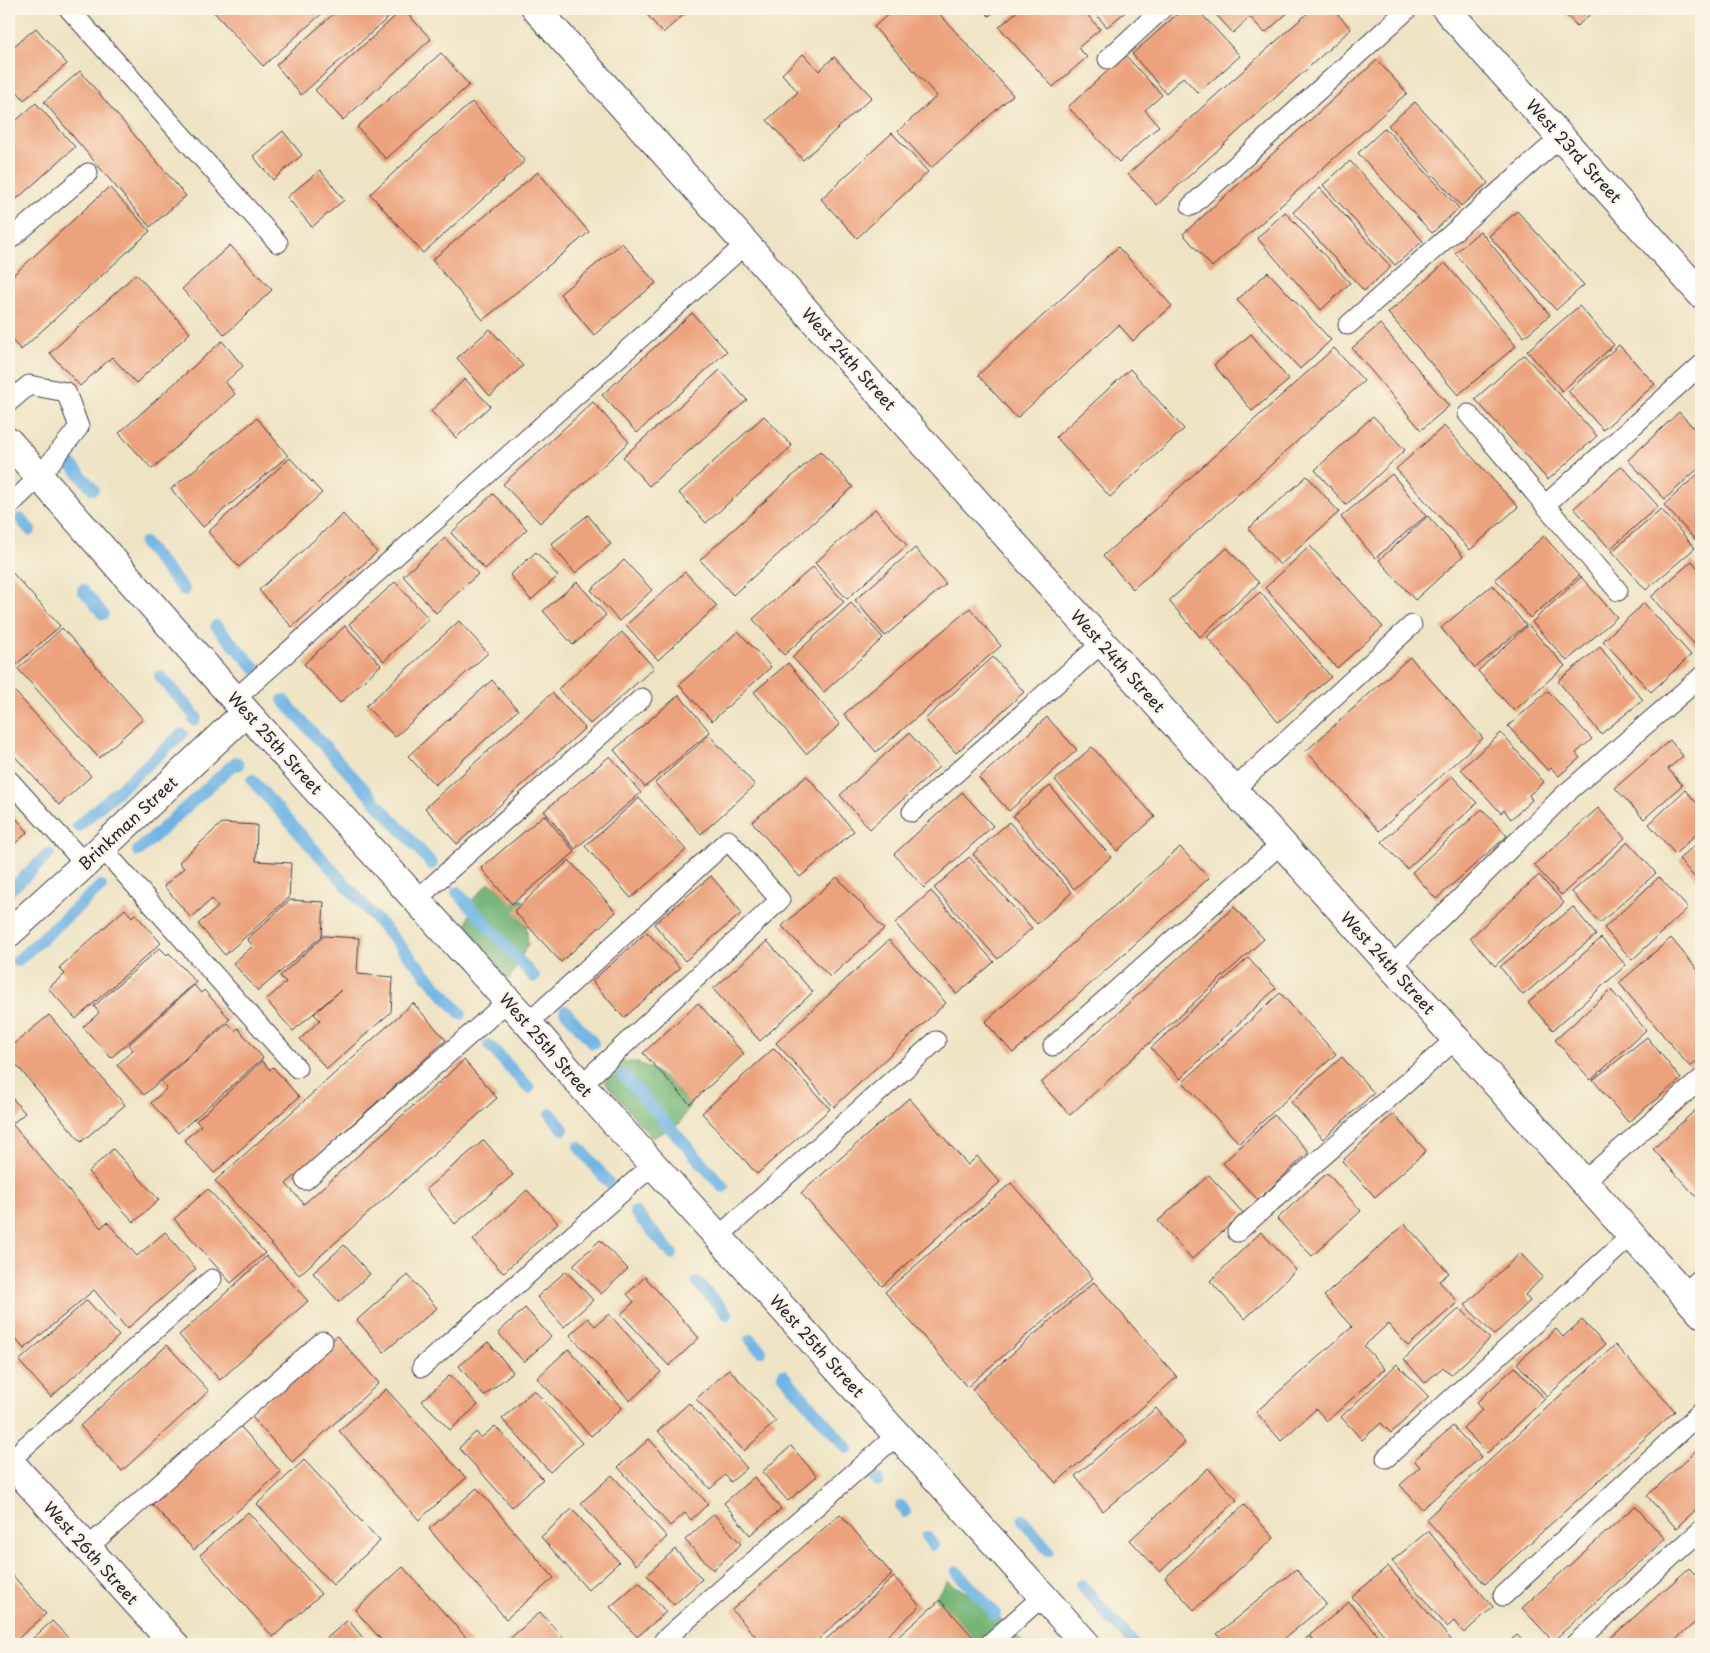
<svg xmlns="http://www.w3.org/2000/svg" width="1710" height="1653" font-family="'Playpen Sans',sans-serif">
<rect width="100%" height="100%" fill="#fcf5e5"/>
<filter id="ink" filterUnits="userSpaceOnUse"><feTurbulence type="fractalNoise" baseFrequency=".02" numOctaves="2"/><feDisplacementMap in="SourceGraphic" scale="10" xChannelSelector="R" yChannelSelector="G"/><feConvolveMatrix kernelMatrix="1 2 1 2 8 2 1 2 1" color-interpolation-filters="sRGB"/></filter>
<filter id="wash" filterUnits="userSpaceOnUse"><feTurbulence type="fractalNoise" baseFrequency=".0096" numOctaves="4" result="noise"/><feDisplacementMap in="SourceGraphic" scale="20" xChannelSelector="R" yChannelSelector="G"/><feGaussianBlur stdDeviation="1.12" result="paint"/><feColorMatrix in="noise" values="0 0 0 0 0 0 0 0 0 0 0 0 0 0 0 0 0 1.4 0 .05"/><feComposite in="paint" operator="in"/></filter>
<g filter="url(#wash)">
<rect width="100%" height="100%" fill="#eee3c3"/>
<!-- forest -->
<g fill="#74b577" stroke="#4b6c59">
<polygon points="489,883 524,901 528,944 509,980 479,955 466,928 473,899"/>
<path d="M 620,1061 C 653,1061 669,1082 690,1104 L 680,1123 L 652,1138 L 605,1082 Z"/>
<polygon points="947,1581 986,1604 1025,1644 977,1644 935,1598"/>
</g>
<g fill="none" stroke-linecap="round" stroke-linejoin="round">
<!-- stream -->
<g stroke="#6eb5e5" stroke-width="12">
<polyline points="70,463 93,489"/>
<polyline points="21,519 30,530"/>
<polyline points="144,543 184,590"/>
<polyline points="83,590 103,614"/>
<polyline points="216,626 255,668"/>
<polyline points="160,676 196,717 194,720"/>
<path d="M 283,700 C 332,755 383,809 432,864"/>
<polyline points="252,780 461,1014"/>
<polyline points="78,826 182,734"/>
<polyline points="138,851 236,762 238,765"/>
<polyline points="9,891 49,854"/>
<polyline points="457,892 534,977"/>
<polyline points="17,961 101,886"/>
<polyline points="565,1011 593,1043"/>
<polyline points="489,1045 529,1088"/>
<polyline points="623,1075 723,1187"/>
<polyline points="551,1114 563,1129"/>
<polyline points="579,1147 608,1182"/>
<polyline points="635,1212 672,1254"/>
<polyline points="697,1282 727,1314"/>
<polyline points="751,1340 761,1351"/>
<polyline points="783,1375 847,1448"/>
<polyline points="869,1473 878,1481"/>
<polyline points="901,1506 905,1512"/>
<polyline points="1023,1520 1048,1550"/>
<polyline points="927,1537 933,1545"/>
<polyline points="957,1572 995,1614"/>
<polyline points="1081,1585 1134,1644"/>
</g>
</g>
<g id="blocks">
<!-- building -->
<g fill="#eca27b">
<polygon points="211,9 327,9 263,66"/>
<polygon points="339,9 398,9 301,95 276,65"/>
<polygon points="403,9 431,39 343,120 315,90"/>
<polygon points="642,9 690,9 663,33"/>
<polygon points="894,9 935,9 1013,95 931,168 898,131 937,96 874,27"/>
<polygon points="983,9 998,9 989,16"/>
<polygon points="1020,9 1082,9 1100,29 1078,48 1087,57 1053,87 999,27"/>
<polygon points="1091,9 1129,9 1107,27"/>
<polygon points="1183,9 1197,9 1240,56 1198,93 1183,77 1166,93 1132,54"/>
<polygon points="1211,9 1292,9 1265,33 1250,17 1233,33"/>
<polygon points="1312,9 1333,9 1351,29 1157,205 1128,174"/>
<polygon points="1561,9 1596,9 1577,26"/>
<polygon points="36,28 67,64 24,100 9,81 9,40 14,46"/>
<polygon points="441,53 469,85 386,159 357,127"/>
<polygon points="803,54 819,71 834,57 872,97 803,160 767,120 798,92 782,74"/>
<polygon points="1125,55 1162,95 1145,110 1159,126 1119,162 1068,107"/>
<polygon points="1377,60 1407,93 1212,267 1183,234"/>
<polygon points="80,71 186,196 150,227 44,102"/>
<polygon points="472,102 525,161 423,253 370,194"/>
<polygon points="1415,102 1488,183 1461,206 1388,125"/>
<polygon points="36,103 75,147 9,206 9,127"/>
<polygon points="1385,128 1459,208 1432,233 1358,153"/>
<polygon points="283,131 302,155 273,180 253,156"/>
<polygon points="892,133 928,172 857,238 821,199"/>
<polygon points="1350,161 1423,241 1395,265 1323,185"/>
<polygon points="320,170 344,200 312,227 287,197"/>
<polygon points="538,172 589,232 483,320 432,260"/>
<polygon points="109,187 150,231 21,350 9,337 9,279"/>
<polygon points="1320,188 1391,267 1364,291 1293,212"/>
<polygon points="1517,211 1584,285 1556,310 1489,236"/>
<polygon points="1285,212 1350,283 1321,310 1257,238"/>
<polygon points="1480,231 1550,315 1524,337 1455,253"/>
<polygon points="622,243 656,283 594,335 560,294"/>
<polygon points="230,245 272,290 225,335 182,289"/>
<polygon points="1118,247 1172,306 1133,341 1119,325 1017,418 978,375"/>
<polygon points="1445,263 1516,346 1458,395 1388,313"/>
<polygon points="1268,272 1331,340 1300,369 1237,300"/>
<polygon points="136,274 190,333 136,383 112,357 80,386 50,353"/>
<polygon points="1579,306 1614,345 1562,391 1527,351"/>
<polygon points="692,313 727,351 637,433 602,395"/>
<polygon points="1380,324 1449,406 1421,430 1352,348"/>
<polygon points="490,329 523,366 490,396 457,358"/>
<polygon points="1251,334 1289,380 1252,411 1214,365"/>
<polygon points="222,341 243,366 225,382 235,394 152,469 119,433"/>
<polygon points="1619,345 1655,384 1603,430 1568,391"/>
<polygon points="1334,348 1364,381 1133,589 1103,556"/>
<polygon points="1524,355 1597,436 1548,480 1475,399"/>
<polygon points="1130,369 1184,429 1110,497 1056,437"/>
<polygon points="720,370 747,400 649,486 623,457"/>
<polygon points="465,379 490,406 456,438 431,411"/>
<polygon points="593,402 629,442 540,523 503,484"/>
<polygon points="1679,412 1701,436 1701,466 1665,499 1628,460"/>
<polygon points="764,416 792,446 706,523 679,493"/>
<polygon points="1373,416 1405,450 1346,505 1315,470"/>
<polygon points="257,418 288,456 203,527 171,489"/>
<polygon points="1444,426 1518,507 1470,550 1396,469"/>
<polygon points="820,451 853,487 733,595 700,560"/>
<polygon points="290,458 322,493 239,567 208,532"/>
<polygon points="1622,466 1658,506 1610,549 1574,508"/>
<polygon points="1701,471 1701,542 1699,544 1664,505"/>
<polygon points="1392,474 1426,516 1375,558 1341,517"/>
<polygon points="1307,476 1339,512 1280,565 1248,529"/>
<polygon points="493,494 527,529 485,569 451,533"/>
<polygon points="875,509 907,545 847,599 815,563"/>
<polygon points="1661,509 1695,548 1646,590 1612,551"/>
<polygon points="343,514 377,552 292,627 259,590"/>
<polygon points="588,515 611,544 575,573 551,544"/>
<polygon points="1428,516 1463,556 1415,600 1379,560"/>
<polygon points="1544,536 1579,576 1530,618 1495,579"/>
<polygon points="445,538 478,574 436,613 403,576"/>
<polygon points="1310,546 1383,627 1337,668 1265,588"/>
<polygon points="915,548 946,584 885,636 855,600"/>
<polygon points="1227,548 1259,583 1200,637 1169,601"/>
<polygon points="536,552 558,576 531,600 510,575"/>
<polygon points="624,560 652,590 619,621 591,590"/>
<polygon points="1692,561 1701,572 1701,647 1699,649 1651,597"/>
<polygon points="813,567 844,602 784,655 753,619"/>
<polygon points="9,569 60,626 9,671"/>
<polygon points="685,572 717,606 658,660 626,625"/>
<polygon points="1581,577 1617,617 1567,661 1532,622"/>
<polygon points="395,582 429,619 384,661 349,624"/>
<polygon points="577,582 606,615 573,645 543,611"/>
<polygon points="1492,585 1526,625 1475,668 1441,628"/>
<polygon points="1260,592 1331,677 1278,722 1207,637"/>
<polygon points="851,603 883,638 824,692 792,657"/>
<polygon points="1644,603 1691,655 1651,692 1603,641"/>
<polygon points="970,608 1001,646 876,752 844,714"/>
<polygon points="459,621 488,653 395,737 366,706"/>
<polygon points="1528,625 1565,666 1514,711 1478,671"/>
<polygon points="345,626 381,665 340,703 304,664"/>
<polygon points="62,628 143,719 99,758 18,669"/>
<polygon points="738,631 771,667 712,721 679,685"/>
<polygon points="622,632 654,668 590,724 558,689"/>
<polygon points="1600,647 1643,700 1601,734 1558,681"/>
<polygon points="993,657 1024,692 956,753 925,719"/>
<polygon points="1410,657 1483,738 1379,831 1306,751"/>
<polygon points="788,663 840,725 806,754 754,692"/>
<polygon points="492,680 518,710 435,785 408,756"/>
<polygon points="9,685 91,776 59,805 9,750"/>
<polygon points="1548,691 1592,739 1576,753 1580,758 1559,776 1551,768 1548,771 1508,726"/>
<polygon points="552,693 585,728 457,844 425,808"/>
<polygon points="679,695 710,732 645,787 614,750"/>
<polygon points="1047,717 1077,750 1009,811 979,778"/>
<polygon points="909,733 939,767 870,829 840,795"/>
<polygon points="1501,733 1544,782 1529,795 1532,800 1511,819 1504,810 1501,813 1461,769"/>
<polygon points="709,735 755,785 701,834 655,783"/>
<polygon points="1670,740 1683,756 1668,769 1682,785 1644,819 1615,788"/>
<polygon points="1092,747 1155,817 1117,851 1055,780"/>
<polygon points="610,756 641,793 575,849 544,811"/>
<polygon points="807,776 854,831 800,877 752,822"/>
<polygon points="1452,776 1477,803 1407,869 1382,842"/>
<polygon points="1050,786 1111,857 1074,889 1013,816"/>
<polygon points="1685,790 1701,808 1701,830 1675,854 1649,824"/>
<polygon points="962,792 993,826 924,888 894,854"/>
<polygon points="639,798 686,850 631,898 585,846"/>
<polygon points="1598,808 1625,838 1561,895 1534,865"/>
<polygon points="1482,809 1507,836 1436,899 1412,872"/>
<polygon points="9,810 28,832 9,849"/>
<polygon points="544,815 575,852 512,904 481,868"/>
<polygon points="1009,822 1072,892 1037,924 973,854"/>
<polygon points="222,823 257,825 256,861 291,863 289,898 225,955 198,924 218,907 212,899 191,918 164,886 184,868 179,862"/>
<polygon points="1701,840 1701,885 1679,859"/>
<polygon points="1628,842 1656,873 1600,923 1572,892"/>
<polygon points="1180,847 1209,878 1013,1053 985,1022"/>
<polygon points="969,857 1032,928 998,959 934,888"/>
<polygon points="569,860 616,912 561,962 514,911"/>
<polygon points="1539,875 1564,903 1495,966 1470,938"/>
<polygon points="711,876 742,913 685,961 654,924"/>
<polygon points="837,877 884,929 830,977 782,926"/>
<polygon points="1659,877 1688,908 1632,960 1604,928"/>
<polygon points="931,891 994,962 957,994 895,923"/>
<polygon points="290,900 324,902 322,936 258,991 233,963 253,946 247,939"/>
<polygon points="1234,907 1264,939 1070,1115 1041,1083"/>
<polygon points="1573,907 1596,935 1523,995 1500,967"/>
<polygon points="125,909 132,917 135,914 161,943 76,1019 48,988 65,974 59,968"/>
<polygon points="647,932 680,968 624,1018 592,981"/>
<polygon points="324,936 359,938 357,974 393,977 391,1012 327,1069 300,1039 320,1020 314,1014 341,990 293,1031 266,1000 286,982 280,976"/>
<polygon points="1601,938 1626,965 1553,1030 1528,1003"/>
<polygon points="1671,938 1701,974 1701,1057 1690,1067 1619,983"/>
<polygon points="889,940 946,1003 834,1107 776,1043"/>
<polygon points="767,941 813,992 760,1041 713,989"/>
<polygon points="160,948 167,955 169,953 196,982 111,1058 83,1027 99,1013 94,1006"/>
<polygon points="1248,958 1276,988 1180,1079 1151,1048"/>
<polygon points="194,985 201,993 204,990 230,1019 144,1095 117,1065 133,1050 128,1045"/>
<polygon points="1611,990 1646,1030 1591,1080 1555,1040"/>
<polygon points="1280,993 1336,1054 1239,1143 1183,1082"/>
<polygon points="413,1003 446,1040 286,1184 304,1204 464,1060 497,1098 299,1275 215,1181"/>
<polygon points="698,1003 744,1054 690,1104 643,1053"/>
<polygon points="49,1015 125,1105 81,1142 9,1056 9,1048"/>
<polygon points="228,1023 235,1031 238,1028 263,1058 178,1133 151,1103 167,1088 161,1082"/>
<polygon points="1647,1037 1681,1079 1628,1122 1593,1080"/>
<polygon points="774,1048 830,1109 757,1174 702,1113"/>
<polygon points="1342,1057 1374,1093 1323,1139 1291,1102"/>
<polygon points="262,1061 270,1070 273,1067 299,1097 214,1173 184,1140 201,1126 196,1121"/>
<polygon points="9,1094 25,1113 12,1124 101,1228 107,1222 137,1256 165,1232 196,1269 127,1329 94,1290 24,1349 9,1331"/>
<polygon points="909,1098 968,1165 977,1156 1000,1182 882,1286 801,1193"/>
<polygon points="1701,1105 1701,1202 1653,1149"/>
<polygon points="1393,1114 1426,1151 1375,1197 1342,1161"/>
<polygon points="1274,1115 1309,1152 1258,1200 1223,1163"/>
<polygon points="484,1140 513,1175 455,1224 426,1189"/>
<polygon points="113,1149 159,1200 134,1222 88,1172"/>
<polygon points="1327,1173 1361,1211 1312,1256 1277,1219"/>
<polygon points="1209,1175 1243,1213 1192,1259 1158,1221"/>
<polygon points="1011,1183 1093,1278 967,1387 885,1292"/>
<polygon points="208,1189 265,1253 231,1283 174,1219"/>
<polygon points="527,1190 558,1223 503,1273 473,1240"/>
<polygon points="1405,1224 1449,1273 1439,1281 1458,1302 1408,1346 1388,1324 1364,1346 1385,1369 1327,1421 1316,1409 1281,1441 1256,1412 1352,1327 1324,1296"/>
<polygon points="1261,1232 1296,1270 1245,1319 1210,1281"/>
<polygon points="600,1240 628,1269 601,1294 573,1265"/>
<polygon points="344,1245 370,1274 339,1302 313,1273"/>
<polygon points="1520,1253 1543,1277 1525,1295 1530,1301 1494,1335 1465,1305"/>
<polygon points="267,1256 308,1301 220,1380 179,1335"/>
<polygon points="566,1271 593,1300 564,1327 537,1297"/>
<polygon points="408,1275 437,1308 384,1352 357,1320"/>
<polygon points="645,1277 699,1338 669,1366 621,1314 634,1302 627,1294"/>
<polygon points="1094,1282 1177,1377 1056,1483 972,1389"/>
<polygon points="87,1300 119,1336 51,1397 19,1361"/>
<polygon points="525,1308 551,1337 524,1362 498,1333"/>
<polygon points="1460,1308 1490,1339 1451,1375 1443,1367 1425,1383 1404,1359"/>
<polygon points="609,1314 661,1372 630,1401 570,1335 588,1318 595,1326"/>
<polygon points="1582,1320 1605,1345 1547,1396 1517,1363 1556,1329 1563,1337"/>
<polygon points="337,1336 379,1383 292,1462 250,1415"/>
<polygon points="488,1342 513,1372 484,1396 459,1366"/>
<polygon points="167,1345 209,1391 122,1471 80,1426"/>
<polygon points="1615,1345 1675,1411 1485,1584 1426,1519"/>
<polygon points="568,1349 622,1408 591,1436 537,1378"/>
<polygon points="1397,1364 1429,1397 1391,1433 1381,1423 1362,1440 1341,1417"/>
<polygon points="1515,1367 1545,1399 1487,1453 1463,1428 1482,1410 1476,1403"/>
<polygon points="729,1369 776,1421 744,1451 696,1399"/>
<polygon points="450,1375 478,1405 450,1430 422,1401"/>
<polygon points="386,1389 466,1478 419,1520 339,1431"/>
<polygon points="534,1390 582,1443 550,1472 502,1419"/>
<polygon points="689,1403 747,1468 731,1482 725,1475 710,1489 658,1431"/>
<polygon points="1156,1408 1185,1443 1103,1511 1075,1476"/>
<polygon points="240,1426 281,1472 194,1550 152,1504"/>
<polygon points="495,1426 543,1479 512,1507 459,1448 476,1432 481,1438"/>
<polygon points="1453,1426 1481,1457 1422,1509 1400,1485 1420,1467 1414,1460"/>
<polygon points="649,1439 708,1504 691,1520 685,1513 670,1526 618,1467"/>
<polygon points="791,1446 817,1476 788,1501 762,1472"/>
<polygon points="1701,1446 1701,1505 1676,1528 1647,1496"/>
<polygon points="304,1460 380,1541 333,1585 257,1504"/>
<polygon points="1208,1468 1237,1500 1160,1572 1130,1540"/>
<polygon points="612,1475 667,1537 636,1565 581,1503"/>
<polygon points="754,1477 781,1509 750,1535 724,1503"/>
<polygon points="477,1488 554,1578 506,1619 429,1529"/>
<polygon points="1244,1505 1274,1538 1194,1610 1165,1578"/>
<polygon points="1635,1506 1665,1539 1553,1641 1522,1608"/>
<polygon points="572,1509 619,1562 588,1590 541,1537"/>
<polygon points="248,1512 321,1594 273,1637 200,1555"/>
<polygon points="714,1514 741,1544 713,1570 685,1540"/>
<polygon points="840,1514 892,1574 813,1644 751,1644 758,1639 732,1610"/>
<polygon points="1428,1531 1493,1607 1464,1633 1454,1621 1447,1627 1392,1561"/>
<polygon points="675,1549 702,1579 674,1605 647,1575"/>
<polygon points="1388,1566 1453,1642 1451,1644 1392,1644 1352,1597"/>
<polygon points="403,1567 472,1644 385,1644 355,1610"/>
<polygon points="1689,1568 1701,1581 1701,1617 1671,1644 1604,1644"/>
<polygon points="1296,1569 1326,1604 1278,1644 1226,1644 1217,1634"/>
<polygon points="9,1571 46,1614 12,1644 9,1644"/>
<polygon points="894,1577 920,1606 878,1644 821,1644"/>
<polygon points="639,1582 666,1612 637,1637 610,1607"/>
<polygon points="940,1600 973,1637 965,1644 890,1644"/>
<polygon points="1349,1602 1385,1644 1318,1644 1310,1635"/>
<polygon points="540,1612 569,1644 504,1644"/>
<polygon points="348,1620 368,1644 320,1644"/>
<polygon points="52,1621 74,1644 27,1644"/>
<polygon points="1517,1635 1526,1644 1506,1644"/>
<polygon points="1309,1636 1316,1644 1300,1644"/>
</g>
</g>
</g>
<g filter="url(#ink)">
<use href="#blocks" fill-opacity="0" stroke="#413f4f" stroke-width="1"/>
<g fill="none" stroke-linecap="round" stroke-linejoin="round">
<defs>
<g id="service">
<polyline points="69,9 278,243"/>
<polyline points="1108,59 1162,9"/>
<polyline points="1191,206 1408,9"/>
<polyline points="9,240 88,173"/>
<polyline points="1348,325 1561,137"/>
<polyline points="9,402 29,385 66,392 79,427 39,477 9,506"/>
<polyline points="1468,414 1545,505"/>
<polyline points="1618,591 1545,505 1701,365"/>
<polyline points="235,699 746,244"/>
<polyline points="9,780 85,864"/>
<polyline points="1233,790 1412,625"/>
<polyline points="912,812 1102,643"/>
<polyline points="102,848 297,1068"/>
<polyline points="416,900 642,698"/>
<polyline points="1391,967 1563,796 1701,677"/>
<polyline points="528,1023 728,840 780,900 581,1085"/>
<polyline points="1053,1046 1281,844"/>
<polyline points="305,1180 508,1001"/>
<polyline points="1584,1181 1701,1079"/>
<polyline points="1237,1232 1456,1039"/>
<polyline points="718,1237 936,1041"/>
<polyline points="1684,1293 1701,1278"/>
<polyline points="422,1367 653,1165"/>
<polyline points="1386,1458 1632,1235"/>
<polyline points="9,1461 212,1279"/>
<polyline points="87,1548 323,1341"/>
<polyline points="1503,1596 1701,1412"/>
<polyline points="664,1640 897,1435"/>
<polyline points="989,1644 1043,1596"/>
<polyline points="1575,1644 1701,1530"/>
</g>
<g id="minor">
<polyline points="1446,9 1701,294"/>
<polyline points="9,442 246,712 528,1023 581,1085 1086,1644"/>
<polyline points="9,933 85,864 246,712"/>
<polyline points="9,1461 174,1644"/>
</g>
<polyline id="tertiary" points="536,9 1701,1313"/>
</defs>
<!-- service casing -->
<use href="#service" stroke="#413f4f" stroke-width="21"/>
<!-- minor casing -->
<use href="#minor" stroke="#413f4f" stroke-width="30"/>
<!-- tertiary casing -->
<use href="#tertiary" stroke="#413f4f" stroke-width="30"/>
<!-- service -->
<use href="#service" stroke="#fff" stroke-width="19"/>
<!-- minor -->
<use href="#minor" stroke="#fff" stroke-width="28"/>
<!-- tertiary -->
<use href="#tertiary" stroke="#fff" stroke-width="28"/>
</g>
</g>
<g text-anchor="middle" stroke-width="4.5" stroke-linejoin="round" paint-order="stroke">
<!-- street labels -->
<g font-size="16" fill="#22223b" stroke="#fcf5e5">
<text transform="translate(1574 151) rotate(48)" y="6">West 23rd Street</text>
<text transform="translate(849 359) rotate(48)" y="6">West 24th Street</text>
<text transform="translate(1118 661) rotate(48)" y="6">West 24th Street</text>
<text transform="translate(275 743) rotate(48)" y="6">West 25th Street</text>
<text transform="translate(128 823) rotate(-43)" y="6">Brinkman Street</text>
<text transform="translate(1388 963) rotate(48)" y="6">West 24th Street</text>
<text transform="translate(546 1045) rotate(49)" y="6">West 25th Street</text>
<text transform="translate(817 1346) rotate(48)" y="6">West 25th Street</text>
<text transform="translate(91 1553) rotate(48)" y="6">West 26th Street</text>
</g>
</g>
<!-- margin -->
<rect width="1710" height="1653" fill="none" stroke="#fcf5e5" stroke-width="30"/>
</svg>
